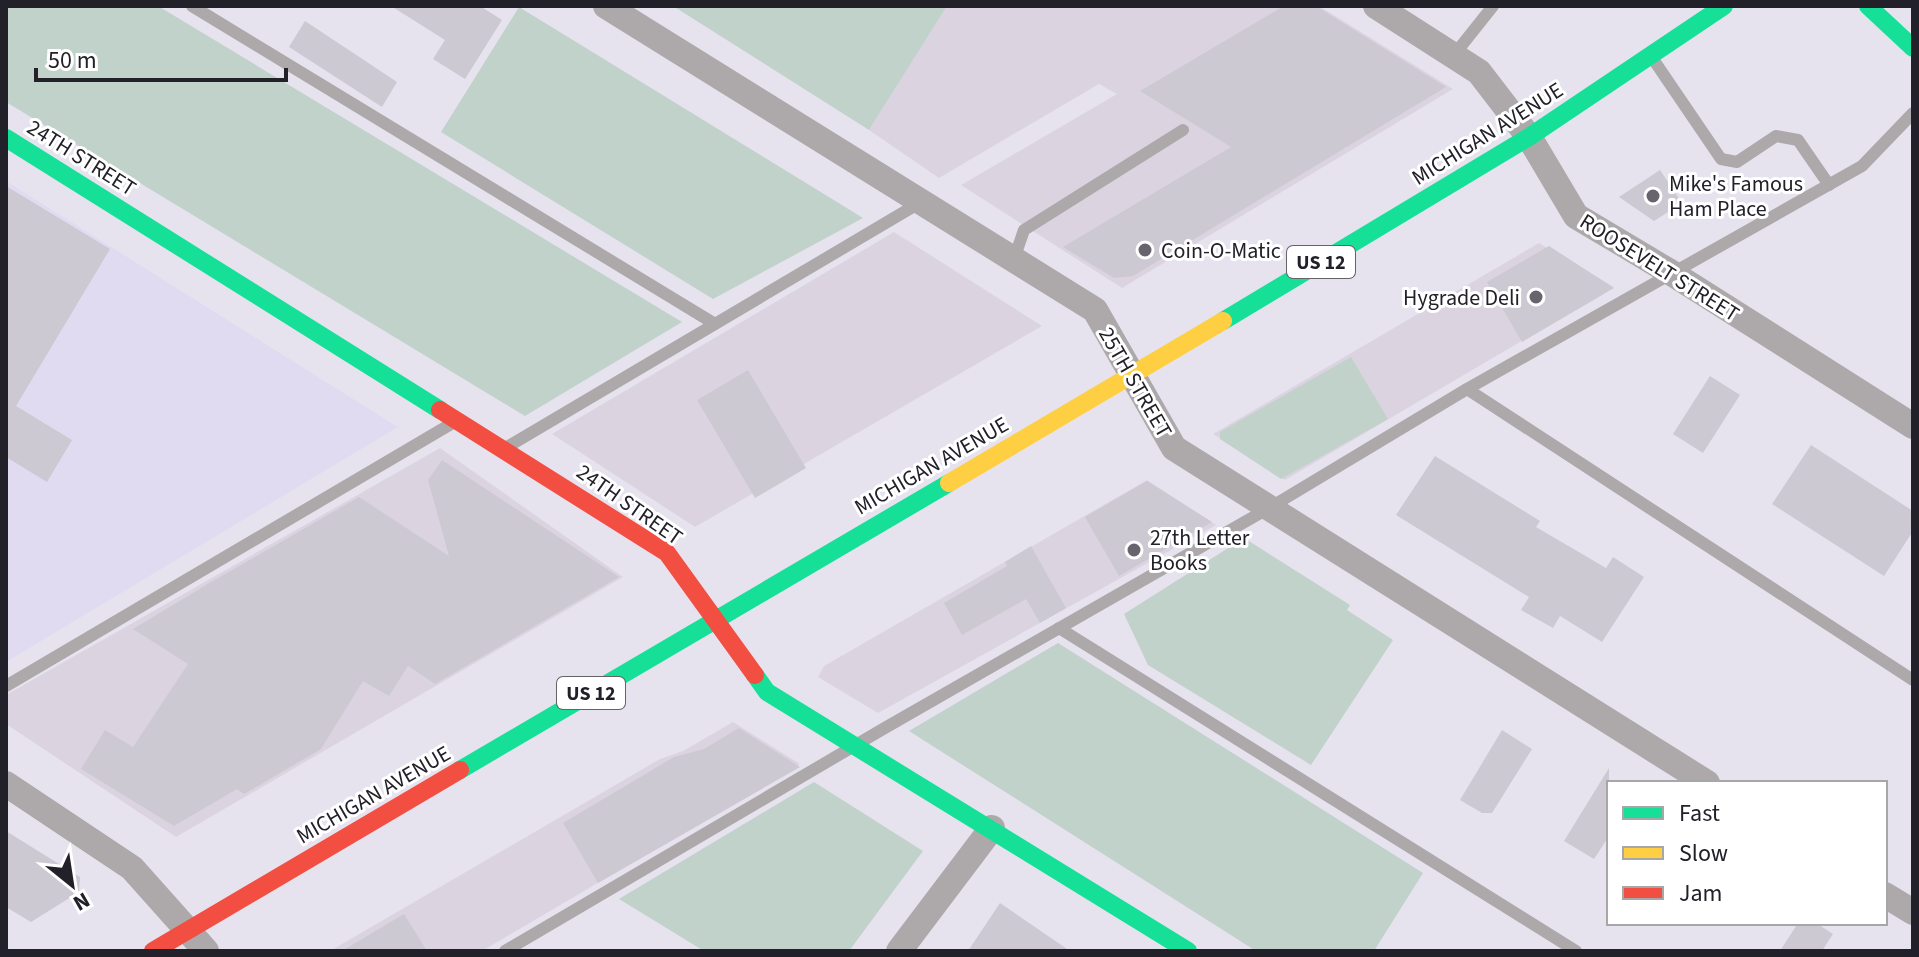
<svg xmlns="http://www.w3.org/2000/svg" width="1919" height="957" font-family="'Source Sans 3',sans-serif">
<rect width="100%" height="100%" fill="#e6e3ef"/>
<!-- commercial -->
<g fill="#dcd3e1">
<polygon points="947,6 1319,6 1453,89 1122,288 961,185 1117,94 1099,84 939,178 869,130"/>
<polygon points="894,232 1042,326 695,527 552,434"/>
<polygon points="1539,243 1614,287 1285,480 1213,434"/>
<polygon points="440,448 623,577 176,837 6,724 6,695"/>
<polygon points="1147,480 1216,525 878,713 818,677 824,666"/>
<polygon points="733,722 800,764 482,951 330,951 660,759 683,751"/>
</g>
<!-- built -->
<polygon fill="#e1dbf1" points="6,181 398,427 6,662"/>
<!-- green -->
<g fill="#c0d2ca">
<polygon points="6,6 158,6 682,322 525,416 6,102"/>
<polygon points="673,6 947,6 869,130"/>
<polygon points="519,7 863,218 713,299 441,132"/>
<polygon points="1351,357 1388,419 1281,479 1220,439 1220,432"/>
<polygon points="1244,538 1350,605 1347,610 1393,640 1311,765 1148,665 1124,614"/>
<polygon points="1058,643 1423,873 1374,951 1256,951 909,731"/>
<polygon points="814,782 923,851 849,951 704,951 619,899"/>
</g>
<!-- building -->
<g fill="#ccc9d2">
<polygon points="391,6 480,6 502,20 465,79 433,59 445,40"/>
<polygon points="1284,6 1316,6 1446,87 1133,276 1114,278 1063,247 1231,147 1140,91"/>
<polygon points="305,21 397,82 382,107 289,47"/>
<polygon points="1660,170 1682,203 1654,221 1619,197"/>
<polygon points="6,186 110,249 16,406 72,440 47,482 6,457"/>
<polygon points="1549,246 1614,288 1522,342 1487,282"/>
<polygon points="748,370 806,468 755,498 697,400"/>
<polygon points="1710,376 1740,395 1703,453 1673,434"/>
<polygon points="1811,445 1913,511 1913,531 1884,576 1772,504"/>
<polygon points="1435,456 1540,521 1536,527 1606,568 1613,557 1644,577 1602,642 1560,616 1553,628 1521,610 1529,597 1396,515"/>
<polygon points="442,460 619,577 435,684 408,666 389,696 363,681 321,749 244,794 237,789 174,826 81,769 105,730 133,747 188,664 133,629 206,585 359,497 449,556 428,480"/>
<polygon points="1147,481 1212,522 1119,576 1085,517"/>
<polygon points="1031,546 1066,608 1040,623 1026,599 962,635 944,603 1007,566 1005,562"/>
<polygon points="739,728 800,767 598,883 563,823 674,757 704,749"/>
<polygon points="1502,730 1532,749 1492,813 1482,813 1460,800"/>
<polygon points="1609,768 1609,836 1594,859 1564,841"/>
<polygon points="6,831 80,877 79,892 31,922 6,907"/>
<polygon points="1000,903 1070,951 968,951"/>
<polygon points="404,914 427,951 342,951"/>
<polygon points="1798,923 1816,923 1833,934 1822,951 1780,951"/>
</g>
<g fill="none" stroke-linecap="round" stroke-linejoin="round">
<!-- lane -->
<g stroke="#ada9aa" stroke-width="12">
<polyline points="192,6 715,324"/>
<polyline points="1454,55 1493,6"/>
<polyline points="1653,59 1721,159 1737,162 1776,136 1798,140 1829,185"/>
<polyline points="1014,259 1024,230 1183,130"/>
<polyline points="1467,389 1913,680"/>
<polyline points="507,447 921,202"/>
<polyline points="1059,628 1576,951"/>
<polyline points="6,686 451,424"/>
<polyline points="505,951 883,729 1269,508 1467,389 1862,166 1913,113"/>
</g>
<!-- street -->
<g stroke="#ada9aa" stroke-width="26">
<polyline points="606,6 1095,310 1174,448 1707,783"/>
<polyline points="1376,6 1479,72 1529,137 1576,216 1670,272 1913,426"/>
<polyline points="6,784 132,868 206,951"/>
<polyline points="1885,895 1913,912"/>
<polyline points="899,951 992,828"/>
</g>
<!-- fast -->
<g stroke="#16e098" stroke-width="18">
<polyline points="1868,6 1913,48"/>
<polyline points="6,138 440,410"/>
<polyline points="1223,321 1529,137 1724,6"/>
<polyline points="755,675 767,692 1188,951"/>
<polyline points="460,770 949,483"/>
</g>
<!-- slow -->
<polyline stroke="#ffcf43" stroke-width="18" points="949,483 1223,321"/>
<!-- jam -->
<g stroke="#f24e42" stroke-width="18">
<polyline points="440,410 667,553 755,675"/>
<polyline points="153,951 460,770"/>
</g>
</g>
<!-- markers -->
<g fill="#67646e" stroke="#fff" stroke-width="3">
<circle cx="1653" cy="196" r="8"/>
<circle cx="1145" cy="250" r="8"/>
<circle cx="1536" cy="297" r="8"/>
<circle cx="1134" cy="550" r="8"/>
</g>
<g text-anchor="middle" stroke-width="6" stroke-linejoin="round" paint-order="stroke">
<!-- shield labels -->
<g fill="#fff" stroke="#646368" stroke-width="2">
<rect x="1287" y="246" width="68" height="32" rx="6"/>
<rect x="557" y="677" width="68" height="32" rx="6"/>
</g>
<g font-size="20" font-weight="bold" fill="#222028">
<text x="1321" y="269">US 12</text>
<text x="591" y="700">US 12</text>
</g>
<!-- street labels -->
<g font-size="22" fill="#222028" stroke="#fff">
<text transform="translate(1487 133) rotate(-32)" y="8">MICHIGAN AVENUE</text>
<text transform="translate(82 157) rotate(32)" y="8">24TH STREET</text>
<text transform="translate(1660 267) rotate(32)" y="8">ROOSEVELT STREET</text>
<text transform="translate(1136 382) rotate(60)" y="8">25TH STREET</text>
<text transform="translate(931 465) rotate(-30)" y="8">MICHIGAN AVENUE</text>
<text transform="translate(630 504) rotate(35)" y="8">24TH STREET</text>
<text transform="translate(373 794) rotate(-30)" y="8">MICHIGAN AVENUE</text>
</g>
<!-- poi labels -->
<g font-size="22" fill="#222028" stroke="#fff" text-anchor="start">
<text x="1669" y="191">Mike's Famous<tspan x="1669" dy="25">Ham Place</tspan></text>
<text x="1161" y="258">Coin-O-Matic</text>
<text x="1520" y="305" text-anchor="end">Hygrade Deli</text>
<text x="1150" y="545">27th Letter<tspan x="1150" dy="25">Books</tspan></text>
</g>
</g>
<!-- border -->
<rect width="1919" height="957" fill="none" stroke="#222028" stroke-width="16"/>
<!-- legend -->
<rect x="1607" y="781" width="280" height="144" fill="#ffffff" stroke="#a7a6a9" stroke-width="2"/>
<rect x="1623" y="807" width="40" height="12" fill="#16e098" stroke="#a7a6a9" stroke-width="2"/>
<text x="1679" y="821" font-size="24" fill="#222028">Fast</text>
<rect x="1623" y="847" width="40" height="12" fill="#ffcf43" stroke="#a7a6a9" stroke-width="2"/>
<text x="1679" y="861" font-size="24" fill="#222028">Slow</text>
<rect x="1623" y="887" width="40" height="12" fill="#f24e42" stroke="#a7a6a9" stroke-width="2"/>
<text x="1679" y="901" font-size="24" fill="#222028">Jam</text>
<!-- north arrow -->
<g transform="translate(72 885) rotate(150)" stroke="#ffffff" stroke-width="6" paint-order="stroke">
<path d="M0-6L14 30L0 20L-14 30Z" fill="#222028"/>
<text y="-12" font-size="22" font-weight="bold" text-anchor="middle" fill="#222028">N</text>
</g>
<!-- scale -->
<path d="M36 68v12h250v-12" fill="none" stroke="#222028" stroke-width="4"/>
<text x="48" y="68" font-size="24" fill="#222028" stroke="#ffffff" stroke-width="6" paint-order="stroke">50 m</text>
</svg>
